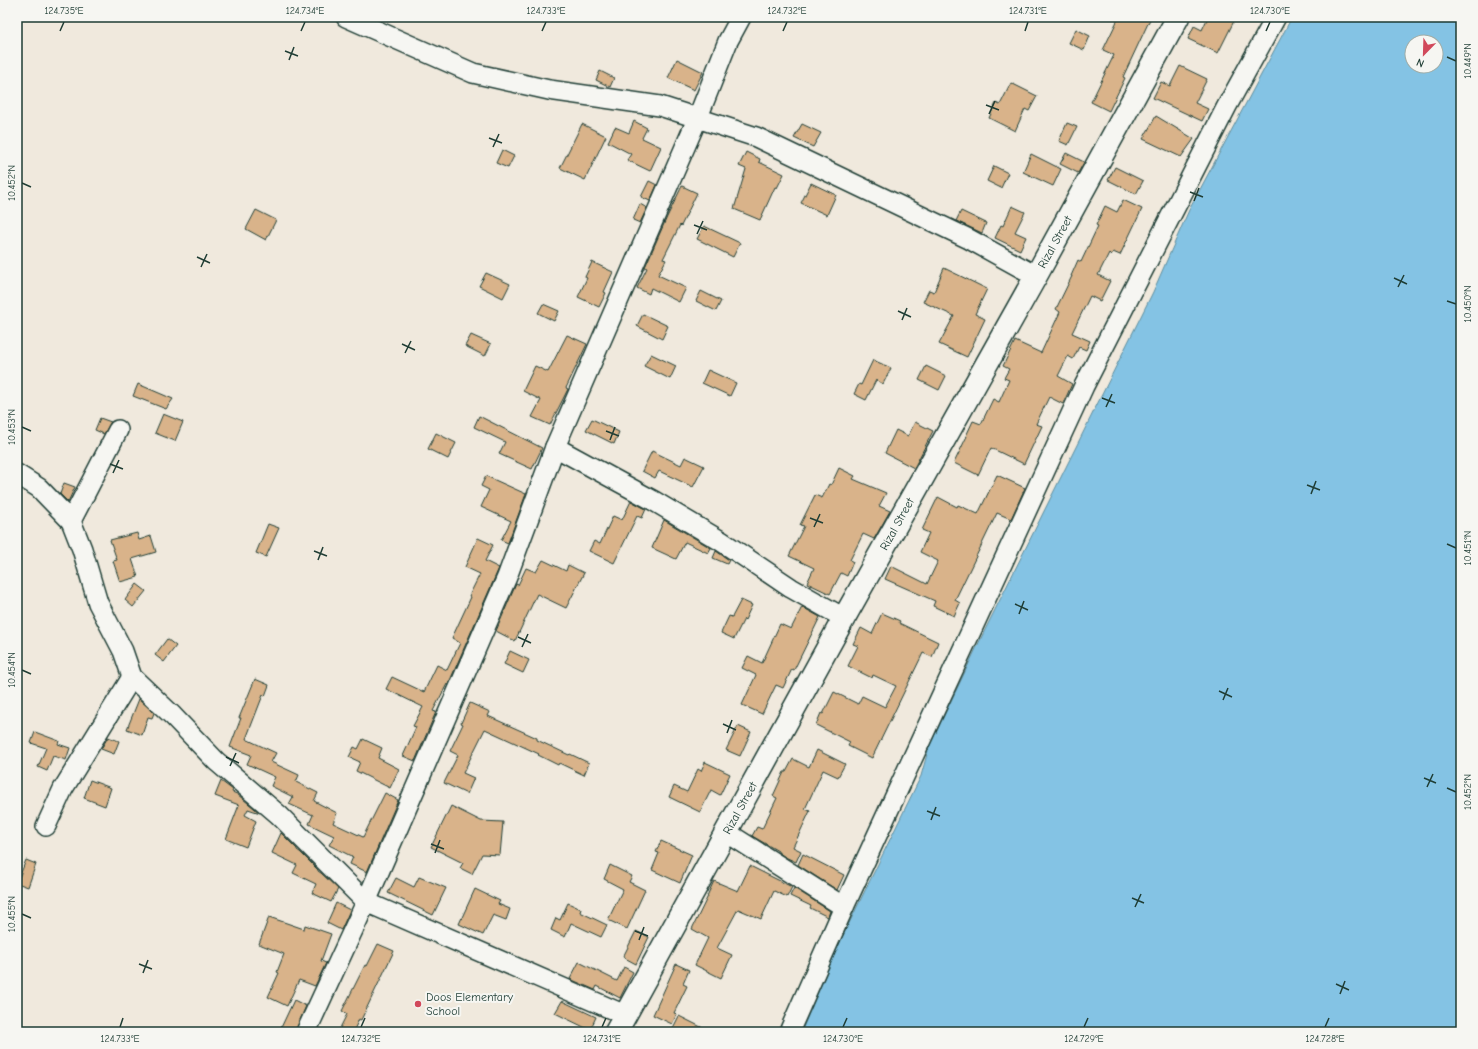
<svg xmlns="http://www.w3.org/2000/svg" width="1478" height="1049" font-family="'Comic Neue',sans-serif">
<rect width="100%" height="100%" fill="#f0e9dd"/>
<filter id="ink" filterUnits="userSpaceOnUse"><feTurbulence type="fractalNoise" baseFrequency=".025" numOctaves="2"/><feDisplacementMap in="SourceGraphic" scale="8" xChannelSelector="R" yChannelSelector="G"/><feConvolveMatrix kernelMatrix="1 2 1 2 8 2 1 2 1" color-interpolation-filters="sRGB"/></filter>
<g filter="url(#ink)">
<!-- water -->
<path fill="#84c3e4" stroke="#5c8d9e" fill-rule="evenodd" d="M 1292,17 L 1461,17 L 1461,1032 L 801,1032 L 837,948 L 921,776 L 929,747 L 984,632 L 1153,292 L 1189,210 ZM 1412,42 L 1436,42 L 1436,66 L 1412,66 Z"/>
<!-- building -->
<g fill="#d9b38a" stroke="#1f3d34">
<polygon points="1119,17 1151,17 1123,77 1125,78 1109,111 1091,102 1114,55 1103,50"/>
<polygon points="1208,17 1236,17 1218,53 1188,39 1194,26 1202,30"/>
<polygon points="1076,29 1090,36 1084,50 1069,43"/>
<polygon points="677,59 703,72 694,90 668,78"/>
<polygon points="1180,66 1207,79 1195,103 1208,109 1202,121 1153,98 1161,82 1170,86"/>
<polygon points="600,71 614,78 610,87 596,80"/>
<polygon points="1011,83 1037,96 1029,111 1025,109 1015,131 989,118 996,103 1000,105"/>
<polygon points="1156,116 1194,139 1181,157 1143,139"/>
<polygon points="634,121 647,128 642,138 661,147 650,171 627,160 631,154 608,142 615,127 629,133"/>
<polygon points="1067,123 1077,127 1068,145 1059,141"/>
<polygon points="582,124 606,136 585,180 560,168"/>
<polygon points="802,124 821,133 813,147 794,138"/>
<polygon points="502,150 514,156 508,168 496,163"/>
<polygon points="746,152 760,159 759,162 784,174 777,188 775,187 760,220 734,209 746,169 739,166"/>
<polygon points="1066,153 1084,162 1078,173 1060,164"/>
<polygon points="1031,154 1061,169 1053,186 1023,172"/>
<polygon points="994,166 1008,173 1001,188 987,181"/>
<polygon points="1115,167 1143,181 1136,194 1108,180"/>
<polygon points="649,181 657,185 650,201 641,197"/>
<polygon points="811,183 836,195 827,215 801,203"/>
<polygon points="682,186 697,193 681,226 680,225 663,259 666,260 658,275 686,288 679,302 651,288 649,294 637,288 647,268 645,267 667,217"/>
<polygon points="1123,200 1142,209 1120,255 1113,252 1111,255 1109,253 1098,275 1110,281 1100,301 1090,296 1072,333 1090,341 1086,350 1079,347 1073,359 1068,356 1058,376 1072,384 1063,404 1049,397 1036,424 1042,426 1024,464 991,448 978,475 954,463 967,436 966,436 973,421 981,424 993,399 999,402 1009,380 1004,378 1009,369 1003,366 1015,341 1041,353 1060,312 1056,309 1072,276 1071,276 1078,260 1081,262 1098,226 1096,225 1105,206 1117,212"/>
<polygon points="640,204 647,208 640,223 633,220"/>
<polygon points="1012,206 1025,212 1015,232 1026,237 1020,250 995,238 1001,225 1003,226"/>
<polygon points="256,210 276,220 266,240 246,229"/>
<polygon points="961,211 986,223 982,233 956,221"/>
<polygon points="704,226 740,243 733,257 697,239"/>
<polygon points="592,262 613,272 604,292 606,293 599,307 578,297 587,278 585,277"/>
<polygon points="944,268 987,289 975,314 985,319 967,357 939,344 954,316 923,302 929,290 934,292"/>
<polygon points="486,273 510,284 503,298 479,286"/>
<polygon points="701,291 721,301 716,311 696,301"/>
<polygon points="543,304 559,311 554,321 538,313"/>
<polygon points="643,314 668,326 662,339 637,326"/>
<polygon points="471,335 491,344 485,356 465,346"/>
<polygon points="567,335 587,344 566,388 568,389 550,425 532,417 541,400 523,391 535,366 548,372"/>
<polygon points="651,354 676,366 670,379 644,366"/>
<polygon points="873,360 891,368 883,384 876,380 866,400 854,394 859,384 861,385"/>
<polygon points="926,366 946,376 939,390 919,380"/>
<polygon points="708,370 736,383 730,396 702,383"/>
<polygon points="138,384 173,399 166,409 133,396"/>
<polygon points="163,414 183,422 175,441 155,433"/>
<polygon points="479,416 542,448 532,469 499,454 505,442 474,427"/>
<polygon points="100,418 111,422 104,434 95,430"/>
<polygon points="592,419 619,432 614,444 586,430"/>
<polygon points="915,422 933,431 914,468 885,453 896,430 908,436"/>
<polygon points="436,433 456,443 448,459 428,449"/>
<polygon points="652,451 681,465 685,457 704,466 693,487 659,471 655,478 642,471"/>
<polygon points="839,468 855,476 853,479 886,493 879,506 890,511 874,539 863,534 850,560 853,562 847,576 841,573 830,594 807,583 814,568 789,556 804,526 800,525 815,495 822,498 829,484 831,485"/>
<polygon points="997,475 1025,488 1011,519 997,513 955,600 960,603 954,616 933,606 935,601 885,579 891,566 927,584 938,561 920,552 929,533 922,530 938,497 957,507 958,505 978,514"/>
<polygon points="486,476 526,494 508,543 501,540 511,521 481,507 489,490 481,486"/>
<polygon points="64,483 75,487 68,502 60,494"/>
<polygon points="631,501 646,509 642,518 637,516 614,563 589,551 594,541 600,544 613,516 622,520"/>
<polygon points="664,520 711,548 708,553 685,542 676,559 652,548"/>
<polygon points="268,524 279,528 266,557 256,553"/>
<polygon points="137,533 139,540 151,536 156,552 132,559 138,577 120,582 113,561 117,560 110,540"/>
<polygon points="478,538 493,545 485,561 499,568 448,685 447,684 433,711 436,712 415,761 403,756 416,727 413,726 423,707 386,689 392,677 424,692 437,665 447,670 460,643 452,638 471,597 469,596 480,574 465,567"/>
<polygon points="716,551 729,560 727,564 713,558"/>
<polygon points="543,560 566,571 568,565 584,573 566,608 537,594 515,641 496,631 516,584 518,585 526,568 536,572"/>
<polygon points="137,584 146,591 133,607 125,600"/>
<polygon points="741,600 752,605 745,620 744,619 734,639 721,633 729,616 732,617"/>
<polygon points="802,607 820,617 794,670 792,669 783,688 776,685 762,714 742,705 756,675 742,668 748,656 762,663 780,624 791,629"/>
<polygon points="882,613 900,621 899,623 938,642 932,657 923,653 872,758 848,746 850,742 816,725 821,713 823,714 834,692 858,704 862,696 885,707 896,686 873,675 872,678 848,666 858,646 853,644 861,628 872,634"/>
<polygon points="167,639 176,646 164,662 155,655"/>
<polygon points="510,651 529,660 523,673 504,664"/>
<polygon points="255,679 269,685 265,696 263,695 246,739 276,753 271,762 299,775 296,782 318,793 314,801 337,813 333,823 363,837 385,793 398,800 367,872 350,864 353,857 329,845 334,836 309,824 313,815 289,804 293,797 271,786 275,777 247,764 251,755 230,747 241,718 239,718"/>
<polygon points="139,699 154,713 152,718 148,717 142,735 127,729"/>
<polygon points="470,703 490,712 488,716 537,738 537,740 569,755 570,754 589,763 584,775 559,763 558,765 538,755 539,754 485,729 463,773 474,778 467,794 444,783 458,755 450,751 463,724 461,723"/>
<polygon points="738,726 751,732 740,756 726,750"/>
<polygon points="35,732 59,741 58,744 70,748 66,760 53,756 47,771 38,767 46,748 31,743"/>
<polygon points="108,737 119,741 114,754 101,749"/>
<polygon points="363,739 382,748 378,758 399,769 390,788 356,771 360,762 349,757 354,747 358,749"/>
<polygon points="817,750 845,764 838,777 823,770 805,809 810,811 793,847 801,851 796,862 785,857 778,852 778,851 752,836 757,827 762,829 777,798 773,796 784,772 786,772 793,759 809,767"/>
<polygon points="705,762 730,774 720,795 711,790 700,812 669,797 674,786 687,792 698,769 701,771"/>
<polygon points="90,780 111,788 105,806 84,798"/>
<polygon points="221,781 233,790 232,792 237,794 260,813 248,809 245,815 256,821 246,847 226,839 239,805 215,796"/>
<polygon points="451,806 481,821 503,822 500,855 482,854 472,874 460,868 463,863 431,847"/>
<polygon points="281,833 297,849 297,850 300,852 318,870 318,871 321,873 338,889 331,902 312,893 316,884 293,873 297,865 272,853"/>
<polygon points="661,841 692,855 680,883 652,870 659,853 656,852"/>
<polygon points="803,854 844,875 837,890 798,865"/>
<polygon points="26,860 36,864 28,887 17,883"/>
<polygon points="610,865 632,876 629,882 645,890 627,929 608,920 623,889 604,879"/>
<polygon points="750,866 792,887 787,897 774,891 761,919 738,909 717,948 732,955 721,978 695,965 708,938 692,929 708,896 707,896 714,881 738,891"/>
<polygon points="419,877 446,888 433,915 388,893 396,878 414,887"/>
<polygon points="794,888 830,911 828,917 810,908 811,906 790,896"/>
<polygon points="475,889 500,901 498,904 510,909 506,920 493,915 483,935 459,924"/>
<polygon points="336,903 350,910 341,930 327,923"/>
<polygon points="568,903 581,909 580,912 607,925 601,937 571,923 565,937 551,930 556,918 560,920"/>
<polygon points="269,917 304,929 305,925 331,934 321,961 326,963 315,986 299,980 287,1006 268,997 279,973 277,972 284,954 259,944"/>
<polygon points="636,931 649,937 636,964 623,957"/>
<polygon points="378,944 394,951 361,1020 359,1019 353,1032 338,1032 347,1014 342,1011 365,965 367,966"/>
<polygon points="579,962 617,981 624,967 633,972 620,998 597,986 595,990 570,979"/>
<polygon points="676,964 689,970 683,984 687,986 674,1013 677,1014 672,1024 653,1015"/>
<polygon points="294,1000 306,1006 295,1032 279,1032"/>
<polygon points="562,1001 596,1017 590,1030 555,1013"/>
<polygon points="679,1016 711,1032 671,1032"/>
</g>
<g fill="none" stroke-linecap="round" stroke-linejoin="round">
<defs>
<g id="minor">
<polyline points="346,17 473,73 549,90 660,106 756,137 969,239 1036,276"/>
<polyline points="555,447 654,501 721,541 791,588 844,618"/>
<polyline points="17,474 39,488 71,521 82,549 98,603 123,651 132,677 173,716 216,761 279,815 366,902 625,1015"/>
<polyline points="71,521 118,430"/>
<polyline points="46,826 63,789 132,677"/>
<polyline points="726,832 844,907"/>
<polyline points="306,1032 366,902 507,577 555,447 698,117 728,41 741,17"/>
<polyline points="789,1032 844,907 1084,386 1227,106 1276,17"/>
</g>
<polyline id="major" points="616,1032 844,618 1036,276 1178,17"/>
</defs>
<!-- minor casing -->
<use href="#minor" stroke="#1f3d34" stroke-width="22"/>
<!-- major casing -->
<use href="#major" stroke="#1f3d34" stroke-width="25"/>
<!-- minor -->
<use href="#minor" stroke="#f6f6f2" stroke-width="19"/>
<!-- major -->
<use href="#major" stroke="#f6f6f2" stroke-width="22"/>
</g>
</g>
<!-- ticks -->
<path fill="none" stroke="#1f3d34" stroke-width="1.5" d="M 60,31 L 64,22M 301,31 L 305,22M 542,31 L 546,22M 783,31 L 787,22M 1025,31 L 1028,22M 1266,31 L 1270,22M 285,51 L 298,56M 1447,57 L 1456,61M 289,60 L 294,47M 986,105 L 999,110M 989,114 L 995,101M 489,138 L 502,143M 493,147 L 499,134M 22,183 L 31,187M 1190,192 L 1203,197M 1194,201 L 1199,188M 694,225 L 707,230M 697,234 L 703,221M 197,257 L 210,263M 201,267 L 207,254M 1394,278 L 1407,284M 1398,287 L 1404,275M 1447,301 L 1456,304M 898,311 L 911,317M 902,320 L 907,308M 402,344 L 415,350M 405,353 L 411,341M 1102,398 L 1115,403M 1106,407 L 1112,394M 22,427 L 31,431M 606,431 L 619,436M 610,440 L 615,427M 110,464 L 123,469M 113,473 L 119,460M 1307,485 L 1320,490M 1311,494 L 1316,481M 810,518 L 823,523M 814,527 L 820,514M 1447,544 L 1456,548M 314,551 L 327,556M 318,560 L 323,547M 1015,604 L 1028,610M 1019,614 L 1024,601M 518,637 L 531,643M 522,647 L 528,634M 22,670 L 31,674M 1219,691 L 1232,697M 1223,700 L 1228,688M 723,724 L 736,730M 727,733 L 732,720M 226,757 L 239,763M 230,766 L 236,753M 1424,778 L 1436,783M 1427,787 L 1433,774M 1447,788 L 1456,792M 927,811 L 940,816M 931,820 L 936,807M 431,844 L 444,849M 435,853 L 440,840M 1132,898 L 1144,903M 1135,907 L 1141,894M 22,914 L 31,918M 635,931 L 648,936M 639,940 L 644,927M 139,964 L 152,969M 143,973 L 148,960M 1336,984 L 1349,990M 1340,994 L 1345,981M 120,1027 L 123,1018M 361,1027 L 365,1018M 602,1027 L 606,1018M 843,1027 L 847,1018M 1084,1027 L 1088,1018M 1325,1027 L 1329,1018"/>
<!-- markers -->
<circle fill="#d1495b" stroke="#f6f6f2" stroke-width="1.5" cx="418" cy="1004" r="4"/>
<g text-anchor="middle" stroke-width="4" stroke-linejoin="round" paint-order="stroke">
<!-- street labels -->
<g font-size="12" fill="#1f3d34" stroke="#f6f6f2">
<text transform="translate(1055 242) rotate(-61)" y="4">Rizal Street</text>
<text transform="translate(897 524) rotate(-61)" y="4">Rizal Street</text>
<text transform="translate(740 808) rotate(-61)" y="4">Rizal Street</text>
</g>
<!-- poi labels -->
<g font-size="12" fill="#1f3d34" stroke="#f6f6f2" text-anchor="start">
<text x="426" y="1001">Doos Elementary<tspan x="426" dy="14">School</tspan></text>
</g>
</g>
<!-- margin -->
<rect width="1478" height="1049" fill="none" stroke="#f6f6f2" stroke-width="44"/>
<!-- north arrow -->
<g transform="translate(1424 54) rotate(203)"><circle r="19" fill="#f6f6f2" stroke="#a0aca6"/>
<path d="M0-3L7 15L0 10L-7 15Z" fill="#d1495b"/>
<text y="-6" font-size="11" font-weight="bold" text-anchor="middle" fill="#1f3d34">N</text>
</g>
<rect x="22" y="22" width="1434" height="1005" fill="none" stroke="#1f3d34" stroke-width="1.5"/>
<g font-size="10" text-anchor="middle" fill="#1f3d34">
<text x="64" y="14">124.735°E</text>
<text x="305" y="14">124.734°E</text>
<text x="546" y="14">124.733°E</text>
<text x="787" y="14">124.732°E</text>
<text x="1028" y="14">124.731°E</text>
<text x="1270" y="14">124.730°E</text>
<text transform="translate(1467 61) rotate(-90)" y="4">10.449°N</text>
<text transform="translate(11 183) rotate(-90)" y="4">10.452°N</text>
<text transform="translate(1467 304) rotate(-90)" y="4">10.450°N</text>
<text transform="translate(11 427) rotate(-90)" y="4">10.453°N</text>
<text transform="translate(1467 548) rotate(-90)" y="4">10.451°N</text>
<text transform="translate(11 670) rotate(-90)" y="4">10.454°N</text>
<text transform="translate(1467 792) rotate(-90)" y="4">10.452°N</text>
<text transform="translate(11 914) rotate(-90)" y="4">10.455°N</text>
<text x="120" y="1042">124.733°E</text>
<text x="361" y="1042">124.732°E</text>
<text x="602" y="1042">124.731°E</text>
<text x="843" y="1042">124.730°E</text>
<text x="1084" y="1042">124.729°E</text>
<text x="1325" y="1042">124.728°E</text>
</g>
</svg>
